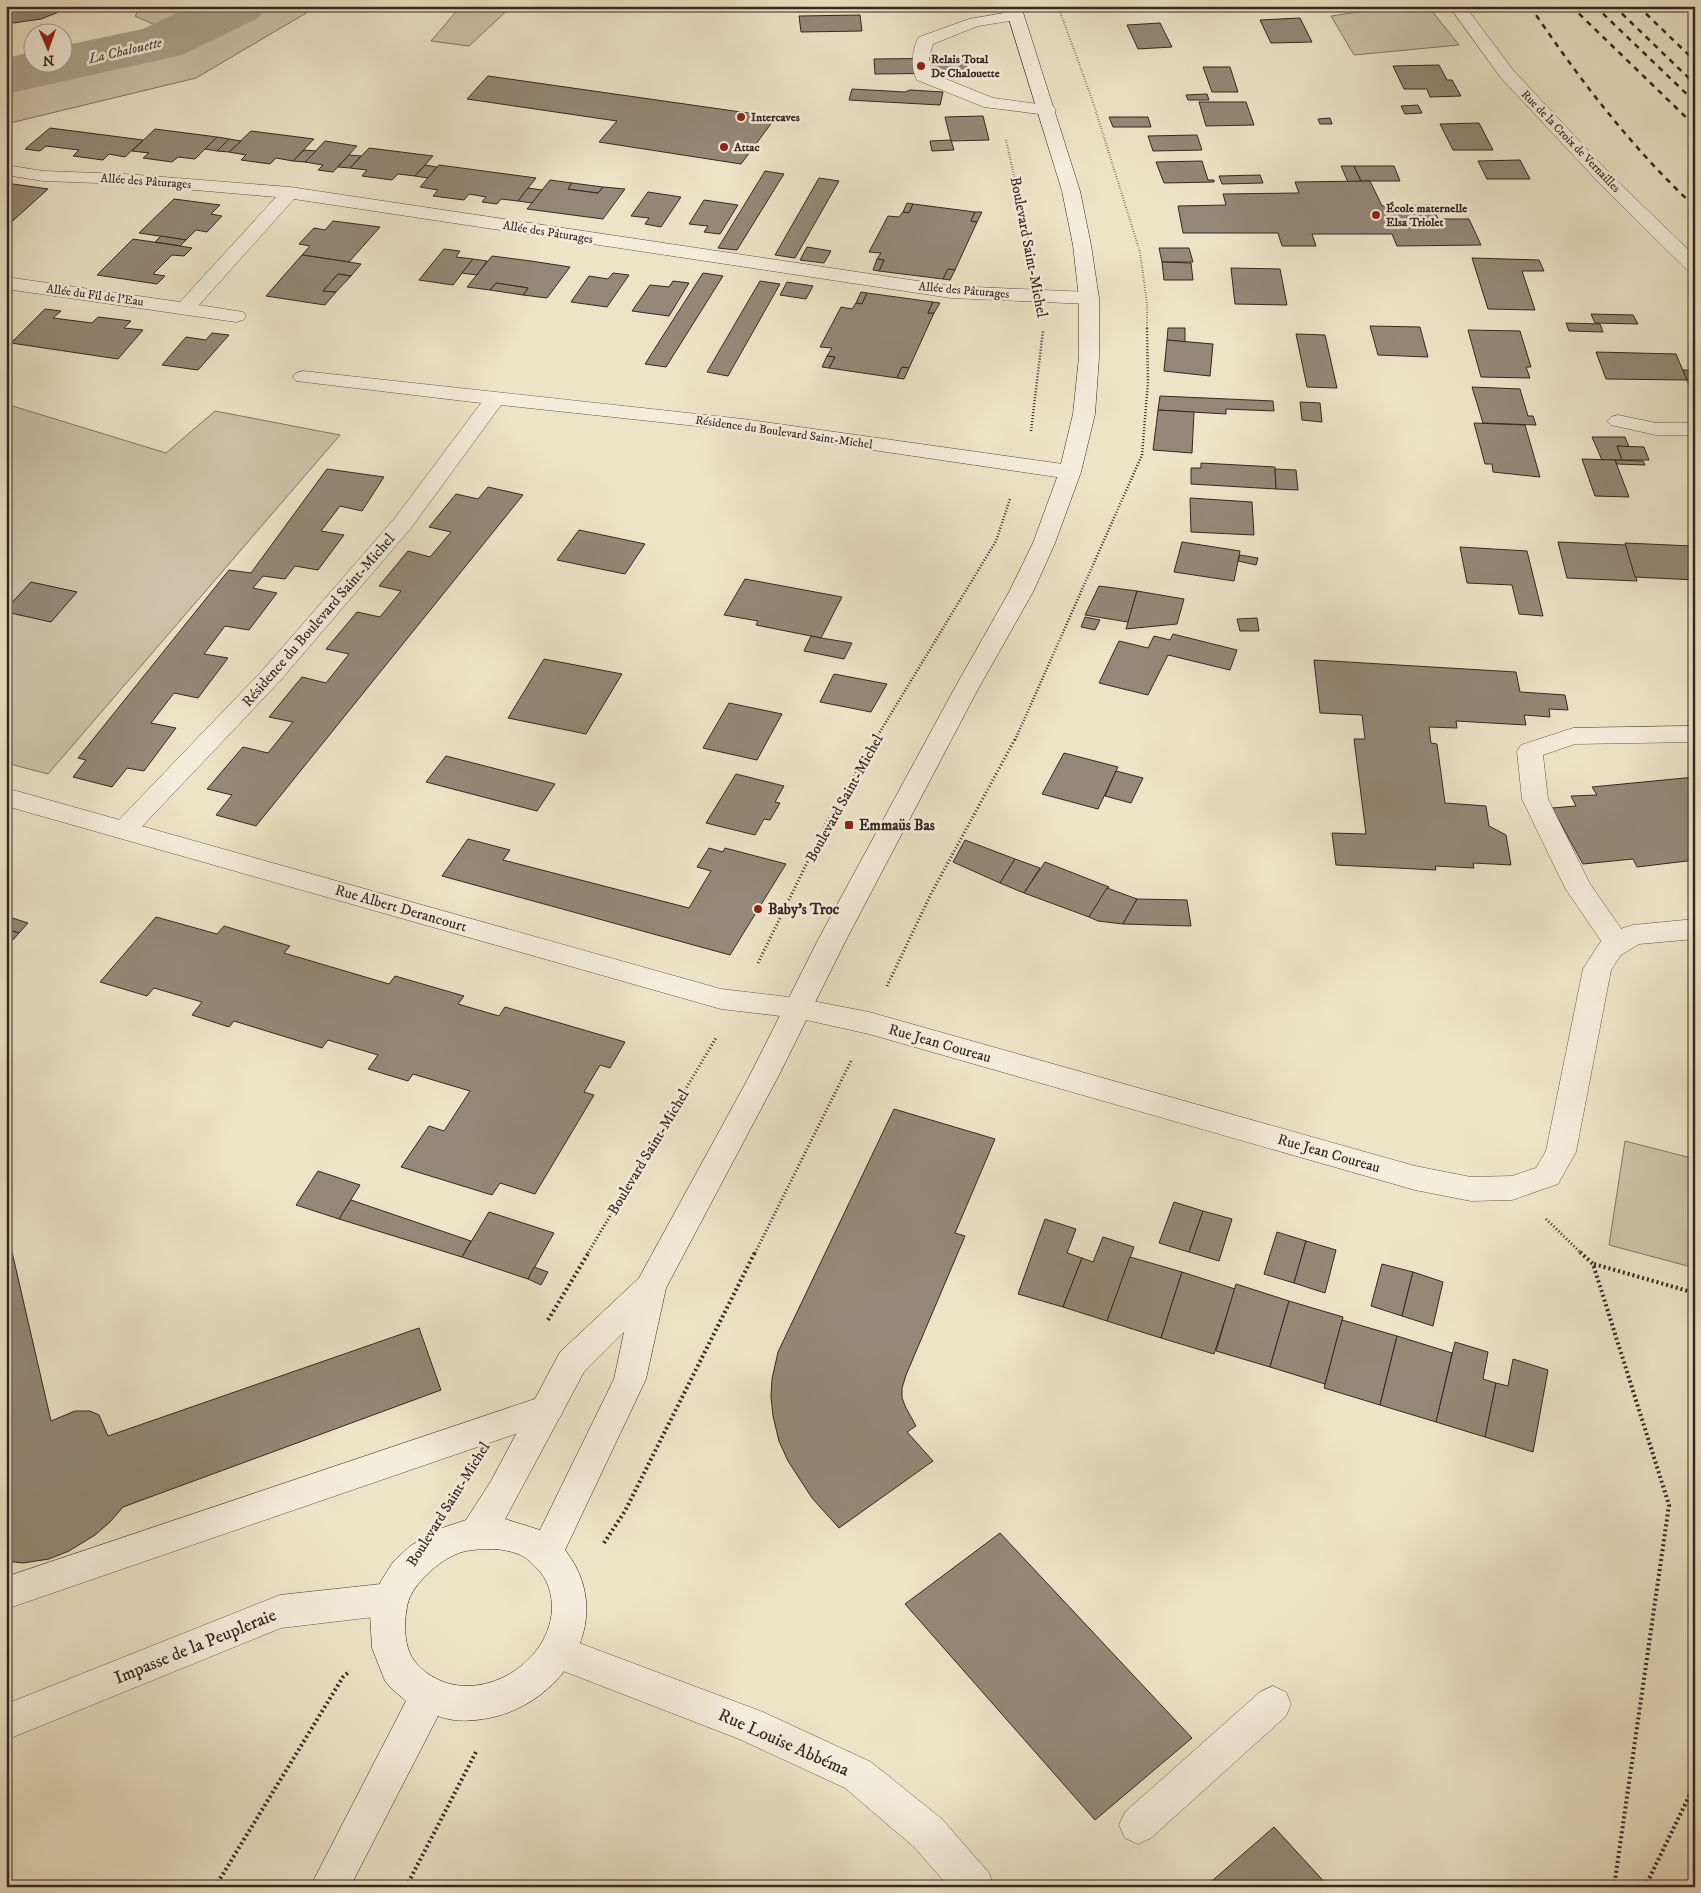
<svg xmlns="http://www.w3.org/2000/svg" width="1701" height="1893" font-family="'IM FELL DW Pica',serif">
<rect width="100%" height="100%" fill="#ece4c7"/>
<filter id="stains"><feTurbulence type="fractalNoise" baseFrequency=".004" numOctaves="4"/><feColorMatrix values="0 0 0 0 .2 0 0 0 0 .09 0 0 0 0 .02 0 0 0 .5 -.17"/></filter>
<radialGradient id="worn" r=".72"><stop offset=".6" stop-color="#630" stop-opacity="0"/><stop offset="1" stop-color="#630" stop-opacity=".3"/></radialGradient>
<!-- green -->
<g fill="#cdc4ab" stroke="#807667">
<polygon points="141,6 318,6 196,78 6,124 6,71 50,63 62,62 63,60 131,46 173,33 135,16"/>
<polygon points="461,6 512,6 469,46 431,41"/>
<polygon points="1359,6 1428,6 1459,45 1354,55 1331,16 1365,11"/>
<polygon points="6,404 166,453 215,411 340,435 48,774 6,763"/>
<polygon points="1625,1141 1695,1159 1695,1268 1609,1245"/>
</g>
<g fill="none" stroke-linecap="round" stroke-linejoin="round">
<!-- river -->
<polygon fill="#ada48f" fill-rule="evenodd" points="192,6 266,6 258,18 182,55 6,94 6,58 32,52 32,62 62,62 62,46 143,29"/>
</g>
<!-- building -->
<g fill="#948978" stroke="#342723">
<polygon points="6,6 74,6 41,19 6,24"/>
<polygon points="860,15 862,31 801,32 799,16"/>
<polygon points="1300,18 1312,42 1271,43 1260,20"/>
<polygon points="1160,23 1172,47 1138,49 1127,25"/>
<polygon points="966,58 967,73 875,74 874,59"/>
<polygon points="1439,65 1447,80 1452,80 1461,96 1430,97 1427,89 1404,89 1393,66"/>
<polygon points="1203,67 1230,67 1238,92 1212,92"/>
<polygon points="488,76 776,117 741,164 599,142 617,121 467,99"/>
<polygon points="852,89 905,92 910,90 943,92 940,105 849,100"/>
<polygon points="1207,94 1209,100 1188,100 1186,95"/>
<polygon points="1199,102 1246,102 1254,125 1206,126"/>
<polygon points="1418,105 1422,113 1405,114 1401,106"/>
<polygon points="983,116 989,140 951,141 945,117"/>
<polygon points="1109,117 1148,117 1151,127 1113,127"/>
<polygon points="1330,118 1332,124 1320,124 1318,119"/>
<polygon points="1479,123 1493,150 1453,150 1440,124"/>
<polygon points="50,128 143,140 125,157 109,154 103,160 73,156 79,150 46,146 40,151 25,149"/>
<polygon points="155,129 217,137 195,159 178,157 172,162 143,158 149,153 132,151"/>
<polygon points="251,131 314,139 293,161 276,158 270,164 241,160 246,155 229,152"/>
<polygon points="1197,135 1202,150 1153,151 1148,136"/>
<polygon points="217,137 229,139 217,151 205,149"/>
<polygon points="229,139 241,141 229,152 217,151"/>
<polygon points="951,140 954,150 932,151 930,141"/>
<polygon points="325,141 357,146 333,172 318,170 323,165 305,162"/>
<polygon points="369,148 433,156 415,176 398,174 392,180 362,176 367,170 350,168"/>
<polygon points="304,150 316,151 305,162 293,161"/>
<polygon points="349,155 361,156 350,168 338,167"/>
<polygon points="1520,160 1530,179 1487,179 1478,161"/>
<polygon points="1202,161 1208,180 1214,180 1214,182 1164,183 1156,162"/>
<polygon points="425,165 437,167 428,178 415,176"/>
<polygon points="439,165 536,178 518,201 501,199 497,204 482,202 486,197 469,194 464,200 433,196 438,190 420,187"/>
<polygon points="1341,166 1354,166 1361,181 1348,182"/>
<polygon points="1354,166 1394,166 1400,181 1361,181"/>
<polygon points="765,171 784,174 737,250 718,248"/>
<polygon points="1260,175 1263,183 1222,184 1219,176"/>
<polygon points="819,178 839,181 795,258 775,255"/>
<polygon points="550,180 572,183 568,189 598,193 603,187 625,189 603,219 527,209"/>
<polygon points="1370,181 1382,206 1432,205 1438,219 1469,219 1481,245 1397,246 1392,234 1312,234 1316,246 1282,246 1278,233 1183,233 1178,206 1226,205 1223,194 1299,193 1295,182"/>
<polygon points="6,183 48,189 6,227"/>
<polygon points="572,183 603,187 598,193 568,189"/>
<polygon points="528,188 542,190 532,203 518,201"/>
<polygon points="648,192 681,197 661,227 645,224 649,218 631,216"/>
<polygon points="174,199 220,205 211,214 222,216 207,232 196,230 186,240 139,233"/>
<polygon points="704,200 738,205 720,234 704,232 708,226 689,224"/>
<polygon points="907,203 913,204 909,213 903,212"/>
<polygon points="913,204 975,212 971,221 977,222 955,270 948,269 943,279 879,271 884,260 877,259 881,253 869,252 888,216 899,217 903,212 909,213"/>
<polygon points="975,212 982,212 977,222 971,221"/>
<polygon points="333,221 380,227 349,262 302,255 310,246 299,244 314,228 325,230"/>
<polygon points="161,236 186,240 180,246 155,242"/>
<polygon points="133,239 180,246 192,248 184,256 172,255 153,274 165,276 157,284 97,275"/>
<polygon points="807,247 831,251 824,263 800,260"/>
<polygon points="1159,248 1189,248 1193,262 1162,262"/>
<polygon points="444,249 460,251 456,257 473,259 453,285 419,280"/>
<polygon points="302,255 349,262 361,264 351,276 338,274 323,291 336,292 325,305 266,296"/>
<polygon points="492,256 531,261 570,267 547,298 523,295 528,288 496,283 490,290 467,287"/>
<polygon points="1472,258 1539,260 1544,271 1522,271 1535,310 1488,309"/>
<polygon points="473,259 487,261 477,275 462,273"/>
<polygon points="877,259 884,260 879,271 873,270"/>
<polygon points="1162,262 1191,263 1193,280 1164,280"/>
<polygon points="1231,268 1280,269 1287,305 1235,304"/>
<polygon points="948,269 955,270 950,280 943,279"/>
<polygon points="613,273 629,275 607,307 571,302 589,276 608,279"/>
<polygon points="703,273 723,276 666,367 645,364"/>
<polygon points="338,274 351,276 336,292 323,291"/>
<polygon points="673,281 689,283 669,316 632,311 650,285 669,287"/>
<polygon points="760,281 780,284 728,376 707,372"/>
<polygon points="787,282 813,286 806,299 780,295"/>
<polygon points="496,283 528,288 523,295 490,290"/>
<polygon points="861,292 867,293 862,304 856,303"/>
<polygon points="867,293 933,302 928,313 934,313 909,368 902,367 897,378 829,368 835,357 827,356 832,348 820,347 841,307 852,309 856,303 862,304"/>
<polygon points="933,302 940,303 934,313 928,313"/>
<polygon points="45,309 61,311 53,318 92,323 98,317 131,321 124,328 143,330 118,359 11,343"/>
<polygon points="1591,314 1633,315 1638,324 1595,323"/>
<polygon points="1566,323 1600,324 1603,332 1569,331"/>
<polygon points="1370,326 1420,327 1428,357 1378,355"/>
<polygon points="1168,328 1185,328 1185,342 1167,340"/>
<polygon points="1468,330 1520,331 1531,367 1526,367 1530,378 1481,377"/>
<polygon points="212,333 229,335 198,370 162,365 186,337 206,340"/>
<polygon points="1296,334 1325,335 1337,388 1307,387"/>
<polygon points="1167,340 1213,344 1210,376 1164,371"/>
<polygon points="1596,352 1676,354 1687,380 1606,379"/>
<polygon points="827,356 835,357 829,368 822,367"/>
<polygon points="902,367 909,368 904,379 897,378"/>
<polygon points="1683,370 1695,370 1695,397 1687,380"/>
<polygon points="1472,387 1520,389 1528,416 1533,416 1536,425 1483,423"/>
<polygon points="1160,396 1273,401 1274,411 1226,409 1226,414 1158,410"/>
<polygon points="1300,402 1320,403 1322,422 1302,420"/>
<polygon points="1158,410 1194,412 1192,453 1153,450"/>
<polygon points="1474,423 1525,425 1540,477 1493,472 1492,464 1485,464"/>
<polygon points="1592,437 1625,437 1629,447 1617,446 1622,460 1602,460"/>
<polygon points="1617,446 1644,447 1649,460 1622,460"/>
<polygon points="1582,459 1615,460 1629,497 1595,496"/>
<polygon points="1615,460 1643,461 1645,465 1617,464"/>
<polygon points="1201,463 1275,467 1276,489 1191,484 1191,468 1201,468"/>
<polygon points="327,469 384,477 362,511 340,506 321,531 344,535 318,570 295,566 285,579 263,576 253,588 277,593 249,630 225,626 204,654 228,658 198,698 174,693 151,723 176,728 144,771 127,768 112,787 73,777 86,760 78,758 229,570 251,573"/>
<polygon points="1275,469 1296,470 1298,490 1276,489"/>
<polygon points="488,487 523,495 256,826 216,815 232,795 207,789 243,747 268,753 293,722 269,717 302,677 326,683 349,654 326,649 357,612 380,617 401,591 379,586 408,551 430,557 451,532 429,527 456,494 478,499"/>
<polygon points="1190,498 1252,502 1254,535 1191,532"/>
<polygon points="579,530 645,544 625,574 557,560"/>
<polygon points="1182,542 1240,551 1234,581 1174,572"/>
<polygon points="1558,542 1626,545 1637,581 1567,578"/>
<polygon points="1625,543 1692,546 1695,555 1695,580 1635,577"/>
<polygon points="1460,547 1527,551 1543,616 1519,614 1512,585 1467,583"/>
<polygon points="1240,555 1258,558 1256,565 1238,561"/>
<polygon points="745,579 842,597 821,638 756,625 758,621 724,615"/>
<polygon points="31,582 77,592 51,622 6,612 6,609"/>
<polygon points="1099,586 1137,591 1128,622 1085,615"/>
<polygon points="1137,591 1184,599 1177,624 1126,629"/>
<polygon points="1085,617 1100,620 1095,630 1081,627"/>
<polygon points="1257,618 1259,631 1240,631 1237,619"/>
<polygon points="1173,634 1237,650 1230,670 1168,655 1148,695 1099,683 1119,641 1148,648 1154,636 1170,640"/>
<polygon points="811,636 821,638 852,643 844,659 804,651"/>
<polygon points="544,659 622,674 586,734 508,718"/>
<polygon points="1314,660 1516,672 1520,692 1565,695 1568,710 1549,709 1550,717 1524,715 1526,725 1456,721 1457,728 1429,727 1431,743 1437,744 1445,803 1486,806 1489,826 1506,835 1511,865 1473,863 1474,868 1435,866 1436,870 1336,865 1332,833 1366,834 1354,739 1365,739 1362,715 1320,713"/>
<polygon points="834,674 887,684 871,712 820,702"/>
<polygon points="729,703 782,714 757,760 703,748"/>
<polygon points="1064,753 1118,767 1098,809 1042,794"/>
<polygon points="446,756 555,784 537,811 426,782"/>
<polygon points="1116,771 1143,778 1131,803 1105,796"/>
<polygon points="736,774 784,786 775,802 780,803 770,820 764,819 755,835 706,823"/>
<polygon points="1695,777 1695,860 1637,867 1633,859 1583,864 1552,808 1576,806 1571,796 1597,795 1592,787"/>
<polygon points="468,839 510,850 503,860 689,908 711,871 697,867 709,848 723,852 725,848 786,864 730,955 442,876"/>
<polygon points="965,840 1015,859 1000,883 953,862"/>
<polygon points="1015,859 1040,868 1024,893 1000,883"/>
<polygon points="1045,862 1109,887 1089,917 1024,893"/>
<polygon points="1107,888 1137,899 1123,924 1098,921 1089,917"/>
<polygon points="1137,899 1187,900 1191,926 1123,924"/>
<polygon points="6,916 28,923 19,933 6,929"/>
<polygon points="156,917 217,934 224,926 290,946 284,953 389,984 395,976 464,996 458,1004 499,1016 505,1007 625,1042 610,1068 600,1065 584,1092 594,1095 535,1194 500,1183 492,1195 401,1167 429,1126 444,1131 470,1091 413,1074 408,1081 368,1069 378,1055 328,1040 322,1048 234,1021 229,1027 192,1015 202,1002 154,988 147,996 100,982"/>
<polygon points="6,929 19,933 6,948"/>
<polygon points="894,1109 995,1139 955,1233 965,1236 906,1375 902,1388 902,1398 906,1408 916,1426 907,1432 933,1461 839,1528 812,1498 788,1461 779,1441 773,1416 771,1397 772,1379 778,1352"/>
<polygon points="318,1171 360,1185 339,1219 296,1205"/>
<polygon points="351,1200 471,1241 462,1257 339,1219"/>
<polygon points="1174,1202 1203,1211 1189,1252 1159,1243"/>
<polygon points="1203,1211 1232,1219 1219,1261 1189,1252"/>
<polygon points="489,1212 554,1233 528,1279 462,1257"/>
<polygon points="1045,1219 1076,1229 1067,1253 1082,1258 1063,1307 1018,1294"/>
<polygon points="6,1226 51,1421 75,1411 90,1411 99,1415 108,1436 419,1328 441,1390 123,1507 110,1522 95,1535 69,1551 49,1559 23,1563 6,1561"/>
<polygon points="1277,1232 1306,1241 1294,1283 1264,1274"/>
<polygon points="1103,1237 1134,1247 1107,1321 1063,1307 1082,1258 1093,1262"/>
<polygon points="1306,1241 1336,1250 1325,1293 1294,1283"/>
<polygon points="1130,1257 1182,1272 1161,1338 1107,1321"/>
<polygon points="1382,1264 1413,1272 1402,1316 1371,1306"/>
<polygon points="534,1267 548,1272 541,1285 528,1279"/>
<polygon points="1182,1272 1235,1289 1214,1354 1161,1338"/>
<polygon points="1413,1272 1443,1282 1433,1326 1402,1316"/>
<polygon points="1236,1284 1289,1301 1270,1367 1216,1351"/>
<polygon points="1289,1301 1343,1317 1325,1384 1270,1367"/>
<polygon points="1342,1320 1397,1336 1380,1405 1324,1388"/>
<polygon points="1397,1336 1452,1353 1436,1422 1380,1405"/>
<polygon points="1455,1342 1488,1352 1483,1379 1496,1383 1485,1437 1436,1422"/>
<polygon points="1513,1359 1548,1370 1533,1452 1485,1437 1496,1383 1508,1386"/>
<polygon points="1000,1533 1192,1738 1095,1820 905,1604"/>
<polygon points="1274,1827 1329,1887 1205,1887"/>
</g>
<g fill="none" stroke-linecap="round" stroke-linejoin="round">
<defs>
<g id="lane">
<path d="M 1016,11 L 1022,13 L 1024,16 L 1022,19 L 978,26 L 933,44 L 929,57 L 931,73 L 993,98 L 1053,106 L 1056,110 L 1053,114 L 1047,115 L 984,107 L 917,80 C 910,69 912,48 919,37 L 969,19 Z"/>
<polygon points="303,371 743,419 1070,465 1078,467 1081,472 1078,477 1070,479 743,431 501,405 411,528 279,682 133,836 124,839 115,836 111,830 115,824 261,672 395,518 481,403 296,381 293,377 296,373"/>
<polygon points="1695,726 1695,742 1575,744 1543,755 1548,799 1590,884 1632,944 1628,951 1618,954 1608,951 1565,888 1522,799 1517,751 1521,745 1573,728"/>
<polygon points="547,1395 559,1399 564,1409 559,1419 6,1609 6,1577"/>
<polygon points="1273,1686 1286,1692 1291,1704 1286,1716 1151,1838 1138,1844 1125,1838 1119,1825 1125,1812 1260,1692"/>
</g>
<g id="street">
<polygon points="1449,6 1465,6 1513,70 1613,177 1695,256 1695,273 1688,271 1601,185 1501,78"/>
<polygon points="6,165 43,171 125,174 290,187 951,286 1089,292 1096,294 1099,298 1096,302 1089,304 951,298 294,199 199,305 243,312 246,316 243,320 236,322 6,289 6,277 180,302 276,197 125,184 43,181 6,175"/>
<polygon points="1618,415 1656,423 1695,423 1695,435 1656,435 1611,425 1607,421 1611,417"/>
<polygon points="6,788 721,989 797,998 869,1012 1415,1166 1471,1177 1512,1176 1536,1168 1546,1151 1583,969 1601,941 1623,928 1633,925 1695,919 1695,939 1639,944 1621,955 1611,970 1576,1152 1558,1184 1512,1200 1471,1201 1415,1190 869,1034 797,1018 721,1009 6,806"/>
<polygon points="391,1583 404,1587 409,1599 404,1611 391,1615 281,1628 6,1740 6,1704 280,1595"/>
<polygon points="558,1635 763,1712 871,1762 942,1819 989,1873 994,1887 949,1887 914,1847 845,1788 739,1739 545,1664 540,1652 545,1640"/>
</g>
<path id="secondary" d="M 1005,6 L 1021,6 L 1080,191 L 1091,245 L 1099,298 L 1099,357 L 1095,414 L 1081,472 L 1055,543 L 1033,592 L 977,691 L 846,940 L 779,1075 L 666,1288 L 646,1379 L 565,1550 C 617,1616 567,1699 494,1717 C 475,1721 456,1723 438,1716 L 350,1887 L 310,1887 L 406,1701 L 392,1689 L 385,1681 L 372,1648 L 370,1614 L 372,1603 L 381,1581 L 393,1562 L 410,1546 L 439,1529 L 466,1520 L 491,1481 L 560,1352 L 639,1278 L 750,1075 L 818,940 L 953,691 L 1009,592 L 1033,543 L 1059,472 L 1073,414 L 1079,357 L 1079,298 L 1073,245 L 1062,191 ZM 624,1332 L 614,1379 L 540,1530 L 505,1519 L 584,1372 ZM 496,1549 C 503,1550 511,1551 518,1554 C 527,1557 535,1566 541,1573 C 549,1583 552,1596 552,1609 C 549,1671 463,1714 417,1664 C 408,1654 406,1643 405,1629 C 405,1620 406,1608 409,1599 C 417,1580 442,1558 462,1552 C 473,1549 485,1549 496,1549 Z"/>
</defs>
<!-- lane casing -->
<use href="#lane" stroke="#62564c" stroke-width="1"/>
<!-- street casing -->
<use href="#street" stroke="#62564c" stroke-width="1"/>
<!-- secondary casing -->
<use href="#secondary" stroke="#342723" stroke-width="1"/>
<!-- path-far3 -->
<g stroke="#342723" stroke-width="2" stroke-dasharray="0.5 2" stroke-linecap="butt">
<polyline points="1058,6 1092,99 1140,252 1147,304 1147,329"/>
<polyline points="1006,140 1033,260"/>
</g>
<!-- path-far2 -->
<g stroke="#342723" stroke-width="2.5" stroke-dasharray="1 2" stroke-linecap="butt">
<polyline points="1031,431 1043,331"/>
<polyline points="875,740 996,541 1010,499"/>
<polyline points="1015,740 1142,455 1148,382 1147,328"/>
</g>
<!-- path-far1 -->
<g stroke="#342723" stroke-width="3" stroke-dasharray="1 2.5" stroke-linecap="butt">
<polyline points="758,963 826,824 876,739"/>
<polyline points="887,986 931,894 1015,739"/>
<polyline points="1546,1219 1581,1253"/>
<polyline points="588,1253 716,1038"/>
<polyline points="755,1253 852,1059"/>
</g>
<!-- path -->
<g stroke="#342723" stroke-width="4" stroke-dasharray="2 3" stroke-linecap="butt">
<polyline points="1580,1252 1593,1264 1669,1505 1614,1887"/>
<polyline points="1594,1264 1695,1293"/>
<polyline points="548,1320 589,1252"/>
<polyline points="604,1543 625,1511 755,1252"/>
<polyline points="215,1887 343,1677 350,1671"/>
<polyline points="406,1887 477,1750"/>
<polyline points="1645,1887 1695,1784"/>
</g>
<!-- lane -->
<use href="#lane" fill="#f3eddb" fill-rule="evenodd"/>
<!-- street -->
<use href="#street" fill="#f3eddb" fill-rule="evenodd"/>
<!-- secondary -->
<use href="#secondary" fill="#f3eddb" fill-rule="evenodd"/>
<!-- rail -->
<g stroke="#342723" stroke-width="2.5" stroke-dasharray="5.5 5.5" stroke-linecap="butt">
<path d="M 1530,6 C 1579,79 1631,147 1695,207"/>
<polyline points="1571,6 1695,126"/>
<polyline points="1595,6 1695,102"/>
<polyline points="1614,6 1695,84"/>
<polyline points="1638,6 1695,61"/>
</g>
</g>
<!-- markers -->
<g fill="#8f2418" stroke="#f3eddb" stroke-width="2">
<circle cx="921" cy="66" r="5"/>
<circle cx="741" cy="117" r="5"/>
<circle cx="724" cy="147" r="5"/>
<circle cx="1376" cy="215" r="5"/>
<rect x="844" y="820" width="10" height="10" rx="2.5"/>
<circle cx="758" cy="909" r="5"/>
</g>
<g text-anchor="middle" stroke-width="5" stroke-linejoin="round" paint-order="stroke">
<!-- far-poi labels -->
<g font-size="12" font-weight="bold" fill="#342723" stroke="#f3eddb" text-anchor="start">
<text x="931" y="63">Relais Total<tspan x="931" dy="14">De Chalouette</tspan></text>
<text x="751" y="121">Intercaves</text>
<text x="734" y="151">Attac</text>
<text x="1386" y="212">École maternelle<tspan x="1386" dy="14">Elsa Triolet</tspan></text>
</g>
<!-- far-street labels -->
<g font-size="12" fill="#342723" stroke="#f3eddb">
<text transform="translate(1571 141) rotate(46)" y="4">Rue de la Croix de Vernailles</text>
<text transform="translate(146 181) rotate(4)" y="4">Allée des Pâturages</text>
<text transform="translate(548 232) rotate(9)" y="4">Allée des Pâturages</text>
<text transform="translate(964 290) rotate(5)" y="4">Allée des Pâturages</text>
<text transform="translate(95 295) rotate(8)" y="4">Allée du Fil de l'Eau</text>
<text transform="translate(784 432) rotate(8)" y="4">Résidence du Boulevard Saint-Michel</text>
</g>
<!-- far-water labels -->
<g font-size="14" font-style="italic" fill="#584c43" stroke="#f3eddb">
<text transform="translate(125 50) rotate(-13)" y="5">La Chalouette</text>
</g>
<!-- street labels -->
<g font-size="15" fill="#342723" stroke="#f3eddb">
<text transform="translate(1029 247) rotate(79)" y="5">Boulevard Saint-Michel</text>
<text transform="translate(318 620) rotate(-49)" y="5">Résidence du Boulevard Saint-Michel</text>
<text transform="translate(844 798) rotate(-61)" y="5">Boulevard Saint-Michel</text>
<text transform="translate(401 908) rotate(16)" y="5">Rue Albert Derancourt</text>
<text transform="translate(940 1043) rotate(16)" y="5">Rue Jean Coureau</text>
<text transform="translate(648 1152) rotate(-59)" y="5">Boulevard Saint-Michel</text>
<text transform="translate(1329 1153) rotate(16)" y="5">Rue Jean Coureau</text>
<text transform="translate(448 1504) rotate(-58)" y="5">Boulevard Saint-Michel</text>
</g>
<!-- poi labels -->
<g font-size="15" font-weight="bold" fill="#342723" stroke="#f3eddb" text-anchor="start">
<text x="859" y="830">Emmaüs Bas</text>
<text x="768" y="914">Baby's Troc</text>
</g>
<!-- near-street labels -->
<g font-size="18" fill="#342723" stroke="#f3eddb">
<text transform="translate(195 1646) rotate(-22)" y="6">Impasse de la Peupleraie</text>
<text transform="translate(784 1742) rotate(24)" y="6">Rue Louise Abbéma</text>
</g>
</g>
<!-- margin -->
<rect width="1701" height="1893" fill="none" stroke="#ece4c7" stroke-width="25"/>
<rect x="8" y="8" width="1686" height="1878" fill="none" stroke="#342723" stroke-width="2.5"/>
<rect x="12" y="12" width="1676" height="1868" fill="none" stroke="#342723"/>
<!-- north arrow -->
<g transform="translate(48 48) rotate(178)"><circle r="24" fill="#f3eddb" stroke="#a79e91"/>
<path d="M0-4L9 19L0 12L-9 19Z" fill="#8f2418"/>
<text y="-8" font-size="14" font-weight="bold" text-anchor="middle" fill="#342723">N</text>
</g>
<rect width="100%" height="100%" filter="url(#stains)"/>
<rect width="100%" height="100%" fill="url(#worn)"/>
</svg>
